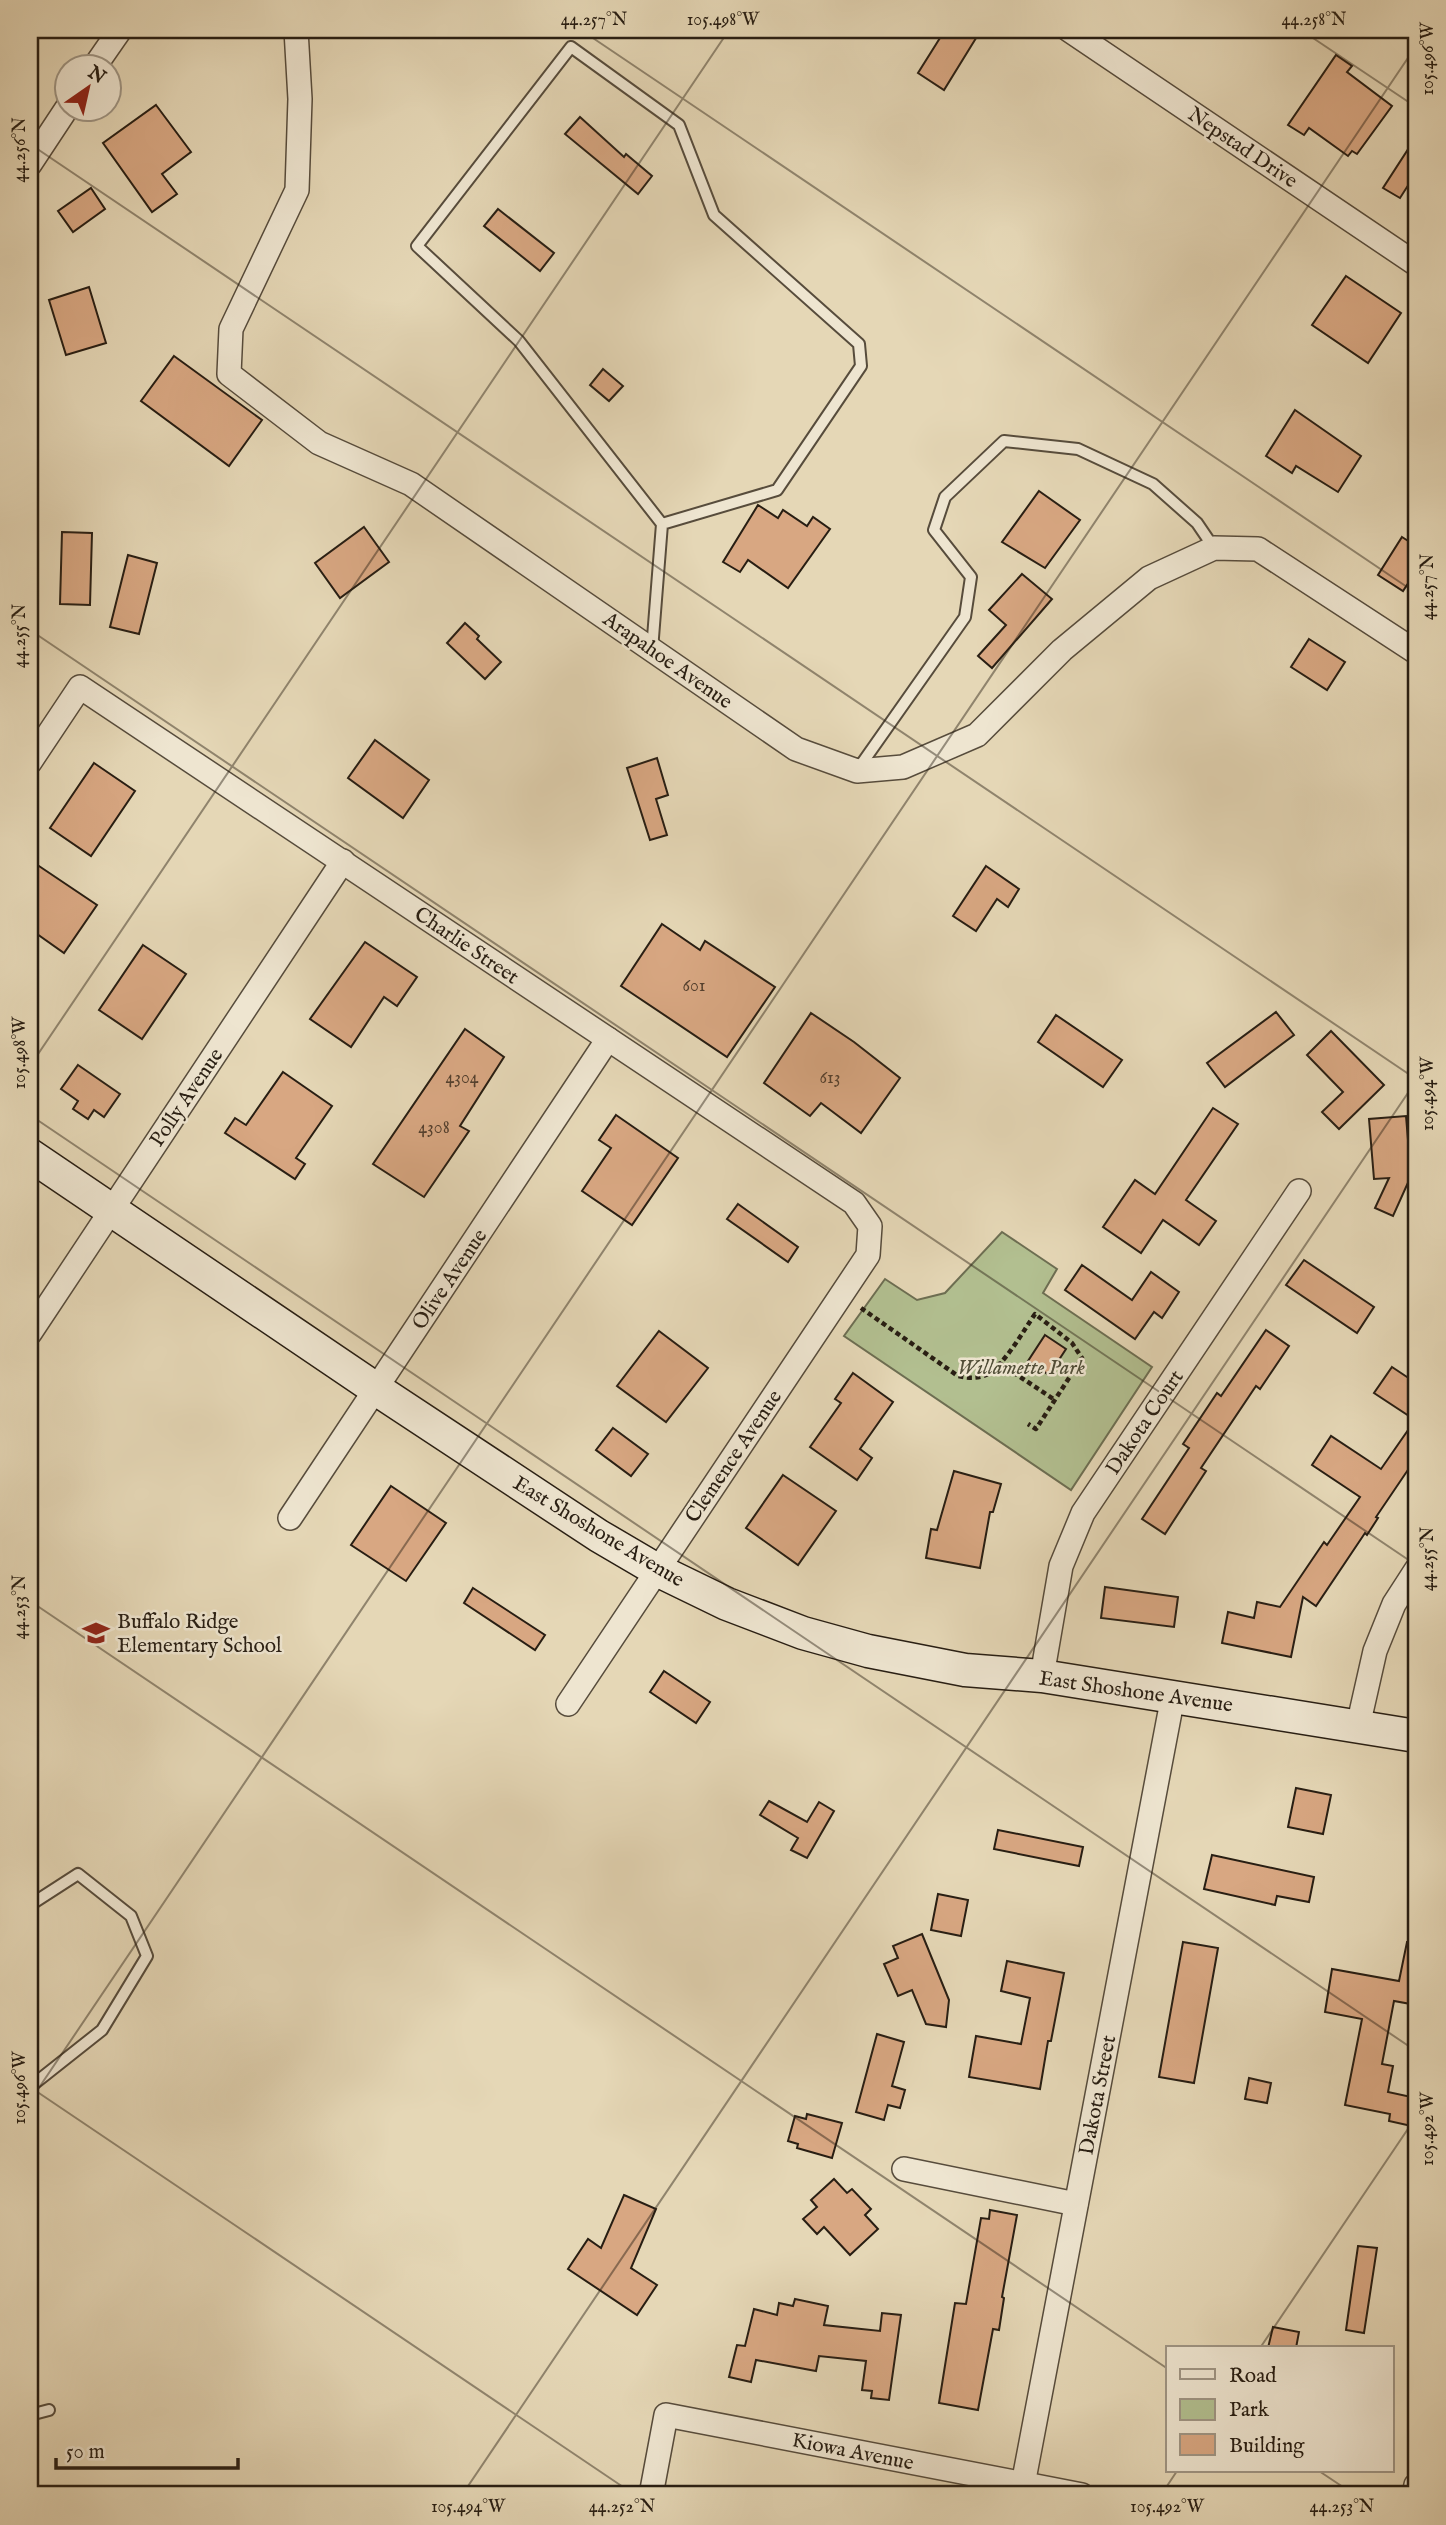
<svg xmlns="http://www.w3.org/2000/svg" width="1446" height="2525" font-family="'IM FELL English',serif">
<rect width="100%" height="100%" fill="#e5d7b6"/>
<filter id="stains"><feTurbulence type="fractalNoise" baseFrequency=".00286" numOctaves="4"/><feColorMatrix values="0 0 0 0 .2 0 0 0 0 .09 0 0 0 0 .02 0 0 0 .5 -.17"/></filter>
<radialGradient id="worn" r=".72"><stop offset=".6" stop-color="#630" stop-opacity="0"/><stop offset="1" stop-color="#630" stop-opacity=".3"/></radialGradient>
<!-- green -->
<polygon fill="#b2bf90" stroke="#6d6e52" stroke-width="2" points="1002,1232 1057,1269 1043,1293 1152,1367 1071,1490 844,1336 885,1279 917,1300 945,1293"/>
<!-- building -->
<g fill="#d8a782" stroke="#281e13" stroke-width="2">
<polygon points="945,30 981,30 944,90 918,73"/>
<polygon points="1336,55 1352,66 1347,72 1392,106 1357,154 1352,151 1348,156 1309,128 1304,135 1288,125"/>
<polygon points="156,105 191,152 162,174 177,194 152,212 103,143"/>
<polygon points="580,117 624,157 626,154 652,176 638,194 565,134"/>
<polygon points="1416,137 1416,173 1400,198 1383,188"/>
<polygon points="91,188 105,209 73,232 58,211"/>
<polygon points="498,209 554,253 540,271 484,226"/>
<polygon points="1346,276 1401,313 1368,363 1312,325"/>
<polygon points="89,287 106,343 66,355 49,300"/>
<polygon points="174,356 262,420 229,466 141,401"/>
<polygon points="603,369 623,386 609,401 590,385"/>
<polygon points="1295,410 1361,456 1338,492 1296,466 1292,473 1266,456"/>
<polygon points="1039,491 1080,520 1045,568 1002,542"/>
<polygon points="758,505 778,518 783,510 807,526 813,517 830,529 788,588 748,560 740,572 723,562"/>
<polygon points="364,527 389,562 340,598 315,563"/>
<polygon points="62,532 92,533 90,605 60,604"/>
<polygon points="1402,537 1416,546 1416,571 1403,591 1378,575"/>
<polygon points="128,555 157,563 139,634 110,627"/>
<polygon points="1022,574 1052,599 992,668 978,656 1006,625 989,610"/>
<polygon points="465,623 479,636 477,639 501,662 485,679 447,643"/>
<polygon points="1309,639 1345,662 1327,690 1291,667"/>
<polygon points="375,740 429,780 403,818 348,778"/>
<polygon points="657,758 668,795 656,799 667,835 650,840 627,768"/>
<polygon points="94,763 135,791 91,856 50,828"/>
<polygon points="30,860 97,905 64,953 30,929"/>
<polygon points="986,866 1019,889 1008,907 997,899 976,931 953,916"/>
<polygon points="662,924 700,950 705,941 775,987 727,1057 621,986"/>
<polygon points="365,942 417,977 397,1006 384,997 351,1047 310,1019"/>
<polygon points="143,945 186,974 142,1039 99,1010"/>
<polygon points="1276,1012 1294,1035 1225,1087 1207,1063"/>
<polygon points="811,1013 854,1042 900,1078 861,1133 821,1103 810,1116 764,1083"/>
<polygon points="1056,1015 1122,1060 1103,1087 1038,1042"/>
<polygon points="465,1029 504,1057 460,1126 469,1131 424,1197 373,1164"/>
<polygon points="1331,1031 1384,1085 1339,1129 1322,1112 1343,1092 1307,1055"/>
<polygon points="78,1065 120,1094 104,1117 94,1110 88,1119 73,1109 78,1101 61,1089"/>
<polygon points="283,1072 332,1106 296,1158 305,1164 295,1179 225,1133 235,1118 246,1125"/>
<polygon points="1213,1108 1238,1124 1186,1200 1216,1221 1199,1245 1163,1220 1141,1253 1103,1227 1135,1180 1155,1194"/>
<polygon points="616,1115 678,1158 632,1225 582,1191 611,1148 599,1140"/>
<polygon points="1406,1116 1411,1176 1393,1216 1375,1208 1389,1178 1374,1179 1369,1119"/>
<polygon points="738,1204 798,1247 788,1262 727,1219"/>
<polygon points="1304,1260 1374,1307 1357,1333 1286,1285"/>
<polygon points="1082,1265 1132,1300 1151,1272 1179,1292 1162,1318 1154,1312 1135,1339 1065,1290"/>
<polygon points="1266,1330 1289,1346 1260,1389 1256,1386 1201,1468 1206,1471 1165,1534 1142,1519 1189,1448 1183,1444 1217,1393 1221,1396"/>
<polygon points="659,1331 708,1368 666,1422 617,1386"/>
<polygon points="1045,1335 1066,1349 1049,1375 1028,1361"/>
<polygon points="1392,1367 1416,1383 1416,1458 1376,1517 1378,1518 1367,1535 1365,1533 1316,1606 1303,1597 1291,1657 1222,1643 1228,1612 1254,1618 1257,1602 1280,1607 1324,1542 1327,1545 1360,1497 1312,1465 1331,1436 1381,1469 1415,1420 1374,1393"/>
<polygon points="853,1373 893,1402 860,1449 872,1458 857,1480 810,1447 841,1403 835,1399"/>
<polygon points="613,1428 648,1454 631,1476 596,1450"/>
<polygon points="954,1471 1001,1484 993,1512 990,1512 980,1568 926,1558 931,1529 937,1530"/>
<polygon points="783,1475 836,1511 798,1565 746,1528"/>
<polygon points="391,1486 446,1523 406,1581 351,1545"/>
<polygon points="1105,1587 1178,1597 1174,1627 1101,1618"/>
<polygon points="473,1588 545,1635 535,1650 464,1603"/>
<polygon points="664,1671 710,1702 696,1723 650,1692"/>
<polygon points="1296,1788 1331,1795 1323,1834 1288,1827"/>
<polygon points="769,1801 807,1822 819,1802 834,1811 807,1858 791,1850 798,1838 760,1815"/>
<polygon points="998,1830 1083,1847 1079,1866 994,1849"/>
<polygon points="1212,1855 1314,1877 1309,1902 1277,1896 1275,1905 1204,1889"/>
<polygon points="938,1894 968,1900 961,1936 931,1930"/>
<polygon points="922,1934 949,2000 946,2027 926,2024 912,1990 898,1996 884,1964 898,1958 893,1946"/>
<polygon points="1183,1942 1218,1948 1194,2083 1159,2077"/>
<polygon points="1407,1942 1416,1943 1416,2005 1394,2001 1382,2064 1393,2066 1388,2092 1416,2098 1416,2127 1389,2121 1390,2114 1345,2105 1362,2019 1325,2012 1332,1969 1399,1981"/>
<polygon points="1007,1961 1064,1973 1051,2041 1048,2041 1040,2089 969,2077 976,2036 1021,2044 1030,1998 1001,1991"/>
<polygon points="877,2034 904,2042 892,2086 905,2090 900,2108 888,2105 884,2120 856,2112"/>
<polygon points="1249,2078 1271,2083 1267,2103 1245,2099"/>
<polygon points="807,2114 842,2123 832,2158 797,2148 798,2144 788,2141 795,2116 806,2119"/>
<polygon points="834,2179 847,2193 852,2189 871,2209 865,2215 878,2229 850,2255 824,2227 817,2234 803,2219 817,2207 811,2200"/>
<polygon points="624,2195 656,2209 631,2268 657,2285 637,2315 568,2269 588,2239 601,2248"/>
<polygon points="990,2210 1017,2215 1002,2297 1004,2298 999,2330 993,2329 978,2410 939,2403 955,2303 966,2304 981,2218 989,2219"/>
<polygon points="1358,2246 1377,2248 1364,2333 1346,2330"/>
<polygon points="795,2299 828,2306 824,2325 880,2331 882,2313 901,2315 889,2400 871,2398 872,2391 862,2390 866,2361 819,2356 816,2371 756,2360 751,2382 729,2377 737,2345 745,2346 754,2309 777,2315 779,2303 793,2306"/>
<polygon points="1273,2327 1299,2332 1296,2348 1268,2348"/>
</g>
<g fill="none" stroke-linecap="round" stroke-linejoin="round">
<defs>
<g id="lane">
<polyline points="652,650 662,524 519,341 417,246 571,47 679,125 714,215 859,344 861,366 777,490 662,524"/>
<polyline points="858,769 965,617 971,577 934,530 945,497 1004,441 1078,449 1153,484 1197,523 1214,548"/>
<polyline points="30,1905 78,1874 131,1916 147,1956 102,2030 30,2087"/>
<polyline points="30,2415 49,2410"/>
</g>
<g id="street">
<polyline points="296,30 300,99 297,190 231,329 229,374 319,443 411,484 796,749 857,771 903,767 977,735 1062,650 1149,578 1214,548 1258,549 1416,652"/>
<polyline points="1069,30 1416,264"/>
<polyline points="95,66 120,30"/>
<polyline points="30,164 67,108"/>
<polyline points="30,762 80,687 854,1203 870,1226 868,1255 568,1704"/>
<polyline points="30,1333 343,861"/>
<polyline points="290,1518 608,1039"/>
<polyline points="1042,1676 1061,1566 1083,1513 1299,1191"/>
<polyline points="1358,1726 1375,1651 1394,1604 1416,1570"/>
<polyline points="904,2169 1076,2204"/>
<polyline points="651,2495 666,2415 1082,2495"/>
<polyline points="1021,2495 1173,1696"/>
<polyline points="1414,2495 1416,2485"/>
</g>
<polyline id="secondary" points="30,1155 376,1389 599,1536 657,1570 727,1604 803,1633 868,1651 965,1670 1042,1676 1416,1736"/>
</defs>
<!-- lane casing -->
<use href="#lane" stroke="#574c3c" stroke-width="14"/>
<!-- street casing -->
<use href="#street" stroke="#574c3c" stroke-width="26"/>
<!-- secondary casing -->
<use href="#secondary" stroke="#281e13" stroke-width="35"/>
<!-- path -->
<g stroke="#281e13" stroke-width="4.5" stroke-dasharray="5 3.5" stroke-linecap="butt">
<path d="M 861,1308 L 958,1376 C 967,1378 977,1379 986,1375 C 1003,1367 1024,1330 1035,1314 L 1072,1343 L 1082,1358 L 1036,1429 L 1028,1424"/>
<polyline points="999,1363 1055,1400"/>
</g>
<!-- lane -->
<use href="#lane" stroke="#eee5d0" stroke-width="10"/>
<!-- street -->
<use href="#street" stroke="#eee5d0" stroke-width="23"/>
<!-- secondary -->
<use href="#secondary" stroke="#eee5d0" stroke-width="32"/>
</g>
<!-- ticks -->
<path fill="none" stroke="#281e13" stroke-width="2" stroke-opacity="0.45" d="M 581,30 L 1416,593M 1301,30 L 1416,107M 30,144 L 1416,1079M 30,630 L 1416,1565M 30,1066 L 729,30M 30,1115 L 1416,2051M 30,1601 L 1168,2369M 30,2087 L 635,2495M 30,2101 L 1416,46M 1260,2348 L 1416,2117M 1319,2471 L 1355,2495M 462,2495 L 1416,1081M 1161,2495 L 1177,2471"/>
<!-- icons -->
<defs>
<symbol id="school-bare" viewBox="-9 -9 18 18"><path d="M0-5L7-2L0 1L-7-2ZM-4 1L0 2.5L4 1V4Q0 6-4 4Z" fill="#8f2418" stroke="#eee5d0" stroke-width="2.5" paint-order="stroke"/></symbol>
</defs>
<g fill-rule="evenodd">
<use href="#school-bare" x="77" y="1614" width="38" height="38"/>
</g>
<g text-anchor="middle" stroke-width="5" stroke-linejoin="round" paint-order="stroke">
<!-- number labels -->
<g font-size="18" fill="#54402f">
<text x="694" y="991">601</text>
<text x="462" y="1083">4304</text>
<text x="830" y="1083">613</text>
<text x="434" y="1133">4308</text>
</g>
<!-- street labels -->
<g font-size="21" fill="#281e13" stroke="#eee5d0">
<text transform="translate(1243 147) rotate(34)" y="7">Nepstad Drive</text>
<text transform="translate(668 660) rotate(35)" y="7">Arapahoe Avenue</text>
<text transform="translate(467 945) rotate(34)" y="7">Charlie Street</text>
<text transform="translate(186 1097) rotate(-56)" y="7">Polly Avenue</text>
<text transform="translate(449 1279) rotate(-56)" y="7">Olive Avenue</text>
<text transform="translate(1144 1422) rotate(-56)" y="7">Dakota Court</text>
<text transform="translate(733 1456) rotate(-56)" y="7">Clemence Avenue</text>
<text transform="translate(599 1531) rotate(31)" y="7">East Shoshone Avenue</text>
<text transform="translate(1136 1691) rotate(8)" y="7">East Shoshone Avenue</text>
<text transform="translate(1097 2095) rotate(-79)" y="7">Dakota Street</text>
<text transform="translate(853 2451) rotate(11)" y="7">Kiowa Avenue</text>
</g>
<!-- park labels -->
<g font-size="21" font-style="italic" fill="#514e38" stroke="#eee5d0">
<text x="1021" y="1374">Willamette Park</text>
</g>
<!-- poi labels -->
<g font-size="21" fill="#281e13" stroke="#eee5d0" text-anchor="start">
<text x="117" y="1628">Buffalo Ridge<tspan x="117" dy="24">Elementary School</tspan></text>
</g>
</g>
<!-- margin -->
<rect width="1446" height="2525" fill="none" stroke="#e5d7b6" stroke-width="77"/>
<!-- legend -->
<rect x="1166" y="2346" width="228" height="126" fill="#eee5d0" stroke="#9f9584" stroke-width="2"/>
<rect x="1180" y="2369" width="35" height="10" fill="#eee5d0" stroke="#9f9584" stroke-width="2"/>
<text x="1229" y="2382" font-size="21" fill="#281e13">Road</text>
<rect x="1180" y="2399" width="35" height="21" fill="#b2bf90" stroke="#9f9584" stroke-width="2"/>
<text x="1229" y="2416" font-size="21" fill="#281e13">Park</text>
<rect x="1180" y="2434" width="35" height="21" fill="#d8a782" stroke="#9f9584" stroke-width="2"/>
<text x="1229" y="2452" font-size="21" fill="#281e13">Building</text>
<!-- north arrow -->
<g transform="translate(88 88) rotate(34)"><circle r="33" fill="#eee5d0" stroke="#9f9584" stroke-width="2"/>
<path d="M0-5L12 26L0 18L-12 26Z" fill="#8f2418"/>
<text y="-10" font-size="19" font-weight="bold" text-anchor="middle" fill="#281e13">N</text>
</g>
<!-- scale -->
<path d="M56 2458v10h182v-10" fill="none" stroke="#281e13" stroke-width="3.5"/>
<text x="66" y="2458" font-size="21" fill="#281e13" stroke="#eee5d0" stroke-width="5" paint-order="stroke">50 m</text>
<rect x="38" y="38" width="1370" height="2448" fill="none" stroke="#281e13" stroke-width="2.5"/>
<g font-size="18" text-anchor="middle" fill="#281e13">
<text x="594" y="25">44.257°N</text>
<text x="723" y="25">105.498°W</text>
<text x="1314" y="25">44.258°N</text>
<text transform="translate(1427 59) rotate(-90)" y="6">105.496°W</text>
<text transform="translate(19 150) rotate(-90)" y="6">44.256°N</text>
<text transform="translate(1427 587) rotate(-90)" y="6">44.257°N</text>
<text transform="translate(19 636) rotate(-90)" y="6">44.255°N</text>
<text transform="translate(19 1053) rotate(-90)" y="6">105.498°W</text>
<text transform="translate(1427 1094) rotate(-90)" y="6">105.494°W</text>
<text transform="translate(1427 1559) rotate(-90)" y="6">44.255°N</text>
<text transform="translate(19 1607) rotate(-90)" y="6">44.253°N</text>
<text transform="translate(19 2088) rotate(-90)" y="6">105.496°W</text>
<text transform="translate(1427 2129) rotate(-90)" y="6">105.492°W</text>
<text x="468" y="2512">105.494°W</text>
<text x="622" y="2512">44.252°N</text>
<text x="1167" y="2512">105.492°W</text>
<text x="1342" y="2512">44.253°N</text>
</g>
<rect width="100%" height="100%" filter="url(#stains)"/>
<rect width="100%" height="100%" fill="url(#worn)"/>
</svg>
